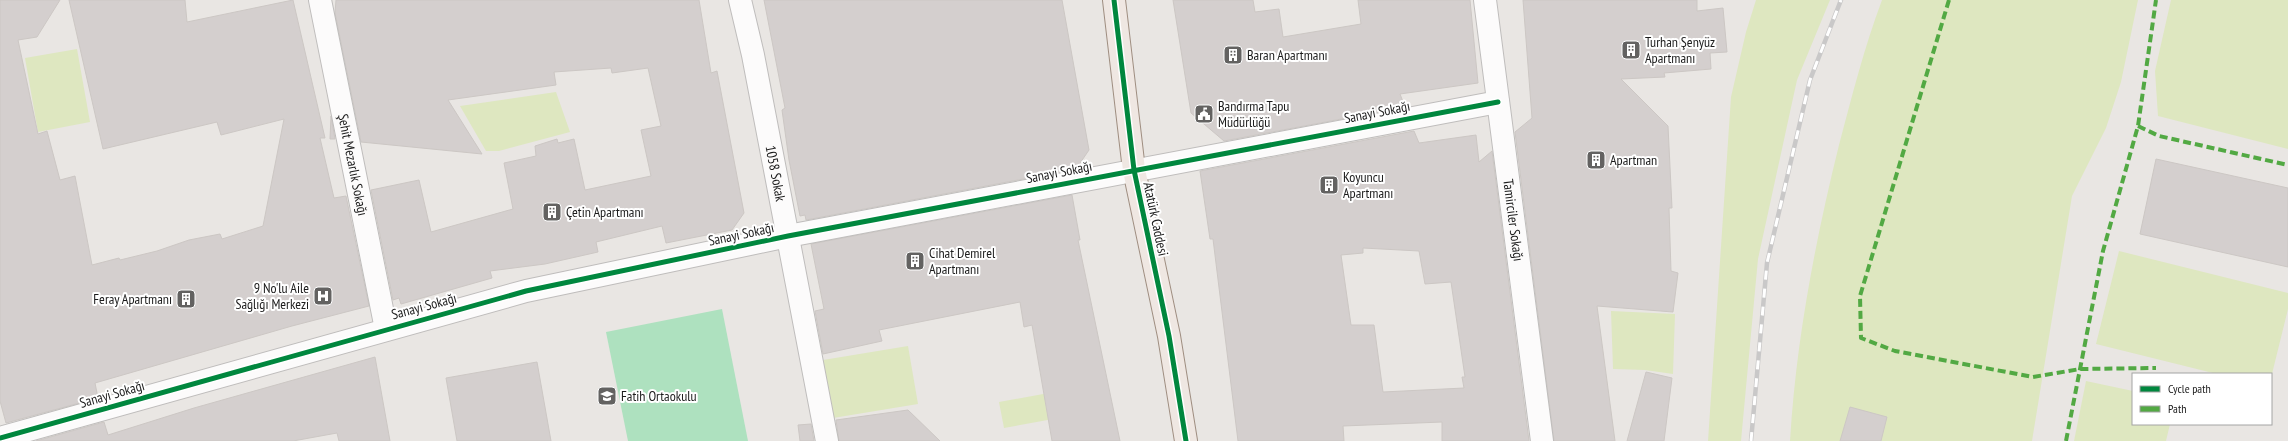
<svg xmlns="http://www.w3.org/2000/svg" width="2288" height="441" font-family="'PT Sans Narrow',sans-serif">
<rect width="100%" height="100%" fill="#e9e6e3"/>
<!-- grass -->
<g fill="#dee7c0">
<polygon points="1756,0 1830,0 1797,80 1758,259 1741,441 1708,441 1731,97 1746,32"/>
<path d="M 1882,0 L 2138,0 L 2121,82 L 2106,128 L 2072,196 L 2032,441 L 1790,441 C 1796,341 1815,242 1839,145 C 1852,96 1864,48 1882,0 Z"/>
<polygon points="2171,0 2288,0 2288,149 2158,116 2155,71"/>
<polygon points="77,49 90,122 38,132 25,58"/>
<polygon points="556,92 570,132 499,151 486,151 460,106"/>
<polygon points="2119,251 2288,293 2288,309 2271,378 2271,374 2217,374 2096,344"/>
<polygon points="1611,311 1675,314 1673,374 1645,370 1613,369"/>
<polygon points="908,346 918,404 833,418 823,360"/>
<polygon points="2086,381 2133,391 2133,424 2170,424 2166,441 2074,441"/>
<polygon points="1103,383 1108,409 1004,428 999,402"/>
</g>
<!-- pitch -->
<polygon fill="#aee1bf" points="722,309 748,441 628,441 606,332"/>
<!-- building -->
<g fill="#d4cfce" stroke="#ccc7c4" fill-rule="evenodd">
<polygon points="0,0 60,0 37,37 18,40 38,134 47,131 60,180 75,176 92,265 119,258 120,260 157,251 189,240 220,234 222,239 263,226 284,119 221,135 217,122 103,149 69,0 185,0 187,22 293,0 325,138 320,138 334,198 346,196 369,306 292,326 95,383 98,398 6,423 0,401"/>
<polygon points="336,0 699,0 711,73 717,71 744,213 732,230 666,243 662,226 596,242 598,252 545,264 490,271 492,278 401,304 399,298 393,300 371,190 419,180 431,232 513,209 504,163 536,156 535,146 557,139 558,143 574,139 585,190 651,176 641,130 661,126 648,68 612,73 611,68 554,72 556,85 448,100 482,154 361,142 335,13"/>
<polygon points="764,0 1062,0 1089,150 1076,169 806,220 805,215 800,216 789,160 782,110 785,108"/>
<polygon points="1173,0 1253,0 1255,12 1279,9 1283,37 1361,24 1358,0 1470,0 1478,83 1400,94 1405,107 1224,141 1191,113"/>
<polygon points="1523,0 1697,0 1697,11 1723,8 1727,52 1710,53 1711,69 1664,73 1665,77 1621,79 1668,126 1672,208 1669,208 1671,271 1678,273 1673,312 1597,306 1615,441 1554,441 1515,132 1532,118"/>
<polygon points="331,116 335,139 330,139"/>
<path d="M 1414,131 L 1419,143 L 1476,135 L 1479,162 L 1492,151 L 1529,441 L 1442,441 L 1442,422 L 1343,426 L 1344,441 L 1238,441 L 1213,239 L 1210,239 L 1200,171 ZM 1363,248 L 1419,251 L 1425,284 L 1451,282 L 1465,377 L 1462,377 L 1464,388 L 1383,392 L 1374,325 L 1351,325 L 1341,255 L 1363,253 Z"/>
<polygon points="2156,159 2288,188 2288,267 2140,234"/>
<polygon points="1072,195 1080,240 1078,240 1120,441 1052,441 1032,325 1024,327 1020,302 879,330 882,341 823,354 815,311 824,309 811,244"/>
<polygon points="375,357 390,441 339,441 337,433 293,441 36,441 104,422 108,435 194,408"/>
<polygon points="537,362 551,441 457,441 446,378"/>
<polygon points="1646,372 1672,378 1664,441 1627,441"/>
<polygon points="1850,407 1887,417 1881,441 1840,441"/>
<polygon points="908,410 940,441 839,441 836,420"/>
<polygon points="811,424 814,441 800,441 798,425"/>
</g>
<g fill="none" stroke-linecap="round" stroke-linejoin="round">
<defs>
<g id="minor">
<path id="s1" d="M 320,0 L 386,329"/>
<path id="s2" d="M 740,0 L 753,55 L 827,441"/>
<path id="s3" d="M 1485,0 L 1542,441"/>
<polyline points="0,438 526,291 788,236 1498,102"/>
</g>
<polyline id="primary" points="1114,0 1134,170 1169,336 1186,441"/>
</defs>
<!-- minor casing -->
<use href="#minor" stroke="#bfbdbc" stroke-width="24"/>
<!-- primary casing -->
<use href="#primary" stroke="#9f8e81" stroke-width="24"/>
<!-- minor -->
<use href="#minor" stroke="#fcfbfb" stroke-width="22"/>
<!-- primary -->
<use href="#primary" stroke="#efe7e2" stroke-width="22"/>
<defs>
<polyline id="rail" points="1751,441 1767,263 1810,80 1841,0"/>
</defs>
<!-- rail casing -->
<use href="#rail" stroke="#c9c8c8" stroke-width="4.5"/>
<!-- rail -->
<use href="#rail" stroke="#fff" stroke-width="3" stroke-dasharray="9" stroke-linecap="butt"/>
<!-- quiet -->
<g stroke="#52a943" stroke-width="4" stroke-dasharray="8 4" stroke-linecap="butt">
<polyline points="1949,0 1860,296 1861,338 1895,351 2033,377 2080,369 2156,368"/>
<polyline points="2138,126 2159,136 2288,165"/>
<polyline points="2066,441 2103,251 2138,126 2156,0"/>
</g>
<defs>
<g id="cycleway">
<polyline points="1114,0 1134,170 1169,336 1186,441"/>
<polyline points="0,438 526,291 788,236 1498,102"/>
</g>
</defs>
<!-- cycleway casing -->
<use href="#cycleway" stroke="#fff" stroke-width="8"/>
<!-- cycleway -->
<use href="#cycleway" stroke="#00873e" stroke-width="5"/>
</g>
<!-- icons -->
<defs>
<symbol id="building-square" viewBox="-11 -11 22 22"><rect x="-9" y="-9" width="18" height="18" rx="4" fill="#636261" stroke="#fff"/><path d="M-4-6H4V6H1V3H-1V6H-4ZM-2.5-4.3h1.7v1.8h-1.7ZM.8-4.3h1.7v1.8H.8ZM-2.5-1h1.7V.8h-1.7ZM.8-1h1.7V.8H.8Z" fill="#fff"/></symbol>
<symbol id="civic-square" viewBox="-11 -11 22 22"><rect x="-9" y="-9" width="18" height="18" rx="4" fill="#636261" stroke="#fff"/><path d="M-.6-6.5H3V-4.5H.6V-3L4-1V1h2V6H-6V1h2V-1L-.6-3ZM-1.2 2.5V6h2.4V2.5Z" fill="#fff"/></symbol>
<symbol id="hospital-square" viewBox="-11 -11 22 22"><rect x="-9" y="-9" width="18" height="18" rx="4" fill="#636261" stroke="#fff"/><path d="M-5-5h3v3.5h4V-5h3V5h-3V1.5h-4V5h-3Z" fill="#fff"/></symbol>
<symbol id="school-square" viewBox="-11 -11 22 22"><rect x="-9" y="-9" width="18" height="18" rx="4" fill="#636261" stroke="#fff"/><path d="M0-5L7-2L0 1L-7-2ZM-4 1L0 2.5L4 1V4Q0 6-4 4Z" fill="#fff"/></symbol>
</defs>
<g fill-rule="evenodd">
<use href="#building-square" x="1620" y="39" width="22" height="22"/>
<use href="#building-square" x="1222" y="44" width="22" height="22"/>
<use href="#civic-square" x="1193" y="103" width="22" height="22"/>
<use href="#building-square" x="1585" y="149" width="22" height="22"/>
<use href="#building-square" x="1318" y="174" width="22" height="22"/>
<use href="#building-square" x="541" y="201" width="22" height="22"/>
<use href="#building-square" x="904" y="250" width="22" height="22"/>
<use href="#hospital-square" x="312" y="285" width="22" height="22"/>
<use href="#building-square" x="175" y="288" width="22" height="22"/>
<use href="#school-square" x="596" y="385" width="22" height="22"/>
</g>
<g text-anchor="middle" stroke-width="4" stroke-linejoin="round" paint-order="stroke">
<!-- poi labels -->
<g font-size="14" fill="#1b1b1b" stroke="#fff" text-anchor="start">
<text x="1645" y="47">Turhan Şenyüz<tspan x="1645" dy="16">Apartmanı</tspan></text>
<text x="1247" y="60">Baran Apartmanı</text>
<text x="1218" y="111">Bandırma Tapu<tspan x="1218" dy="16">Müdürlüğü</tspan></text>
<text x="1610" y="165">Apartman</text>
<text x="1343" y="182">Koyuncu<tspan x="1343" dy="16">Apartmanı</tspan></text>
<text x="566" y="217">Çetin Apartmanı</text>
<text x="929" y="258">Cihat Demirel<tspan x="929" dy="16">Apartmanı</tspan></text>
<text x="309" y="293" text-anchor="end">9 No'lu Aile<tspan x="309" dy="16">Sağlığı Merkezi</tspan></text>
<text x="172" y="304" text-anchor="end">Feray Apartmanı</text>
<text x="621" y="401">Fatih Ortaokulu</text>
</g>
<!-- street labels -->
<g font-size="14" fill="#1b1b1b" stroke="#fff">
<text transform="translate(1377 112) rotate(-11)" y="5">Sanayi Sokağı</text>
<text dy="5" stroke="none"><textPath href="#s1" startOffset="168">Şehit Mezarlık Sokağı</textPath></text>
<text transform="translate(1059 172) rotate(-11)" y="5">Sanayi Sokağı</text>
<text dy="5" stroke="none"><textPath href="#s2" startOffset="177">1058 Sokak</textPath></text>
<text transform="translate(1156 219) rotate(78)" y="5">Atatürk Caddesi</text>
<text dy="5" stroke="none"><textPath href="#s3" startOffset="222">Tamirciler Sokağı</textPath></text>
<text transform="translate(741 234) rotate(-12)" y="5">Sanayi Sokağı</text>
<text transform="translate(424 306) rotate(-15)" y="5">Sanayi Sokağı</text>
<text transform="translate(112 394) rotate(-16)" y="5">Sanayi Sokağı</text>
</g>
</g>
<!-- legend -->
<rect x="2132" y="373" width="140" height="52" fill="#ffffff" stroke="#a4a4a4"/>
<rect x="2140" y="386" width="20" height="6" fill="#00873e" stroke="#a4a4a4"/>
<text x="2168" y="393" font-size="12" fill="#1b1b1b">Cycle path</text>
<rect x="2140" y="406" width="20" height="6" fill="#52a943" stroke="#a4a4a4"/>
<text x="2168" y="413" font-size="12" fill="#1b1b1b">Path</text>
</svg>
